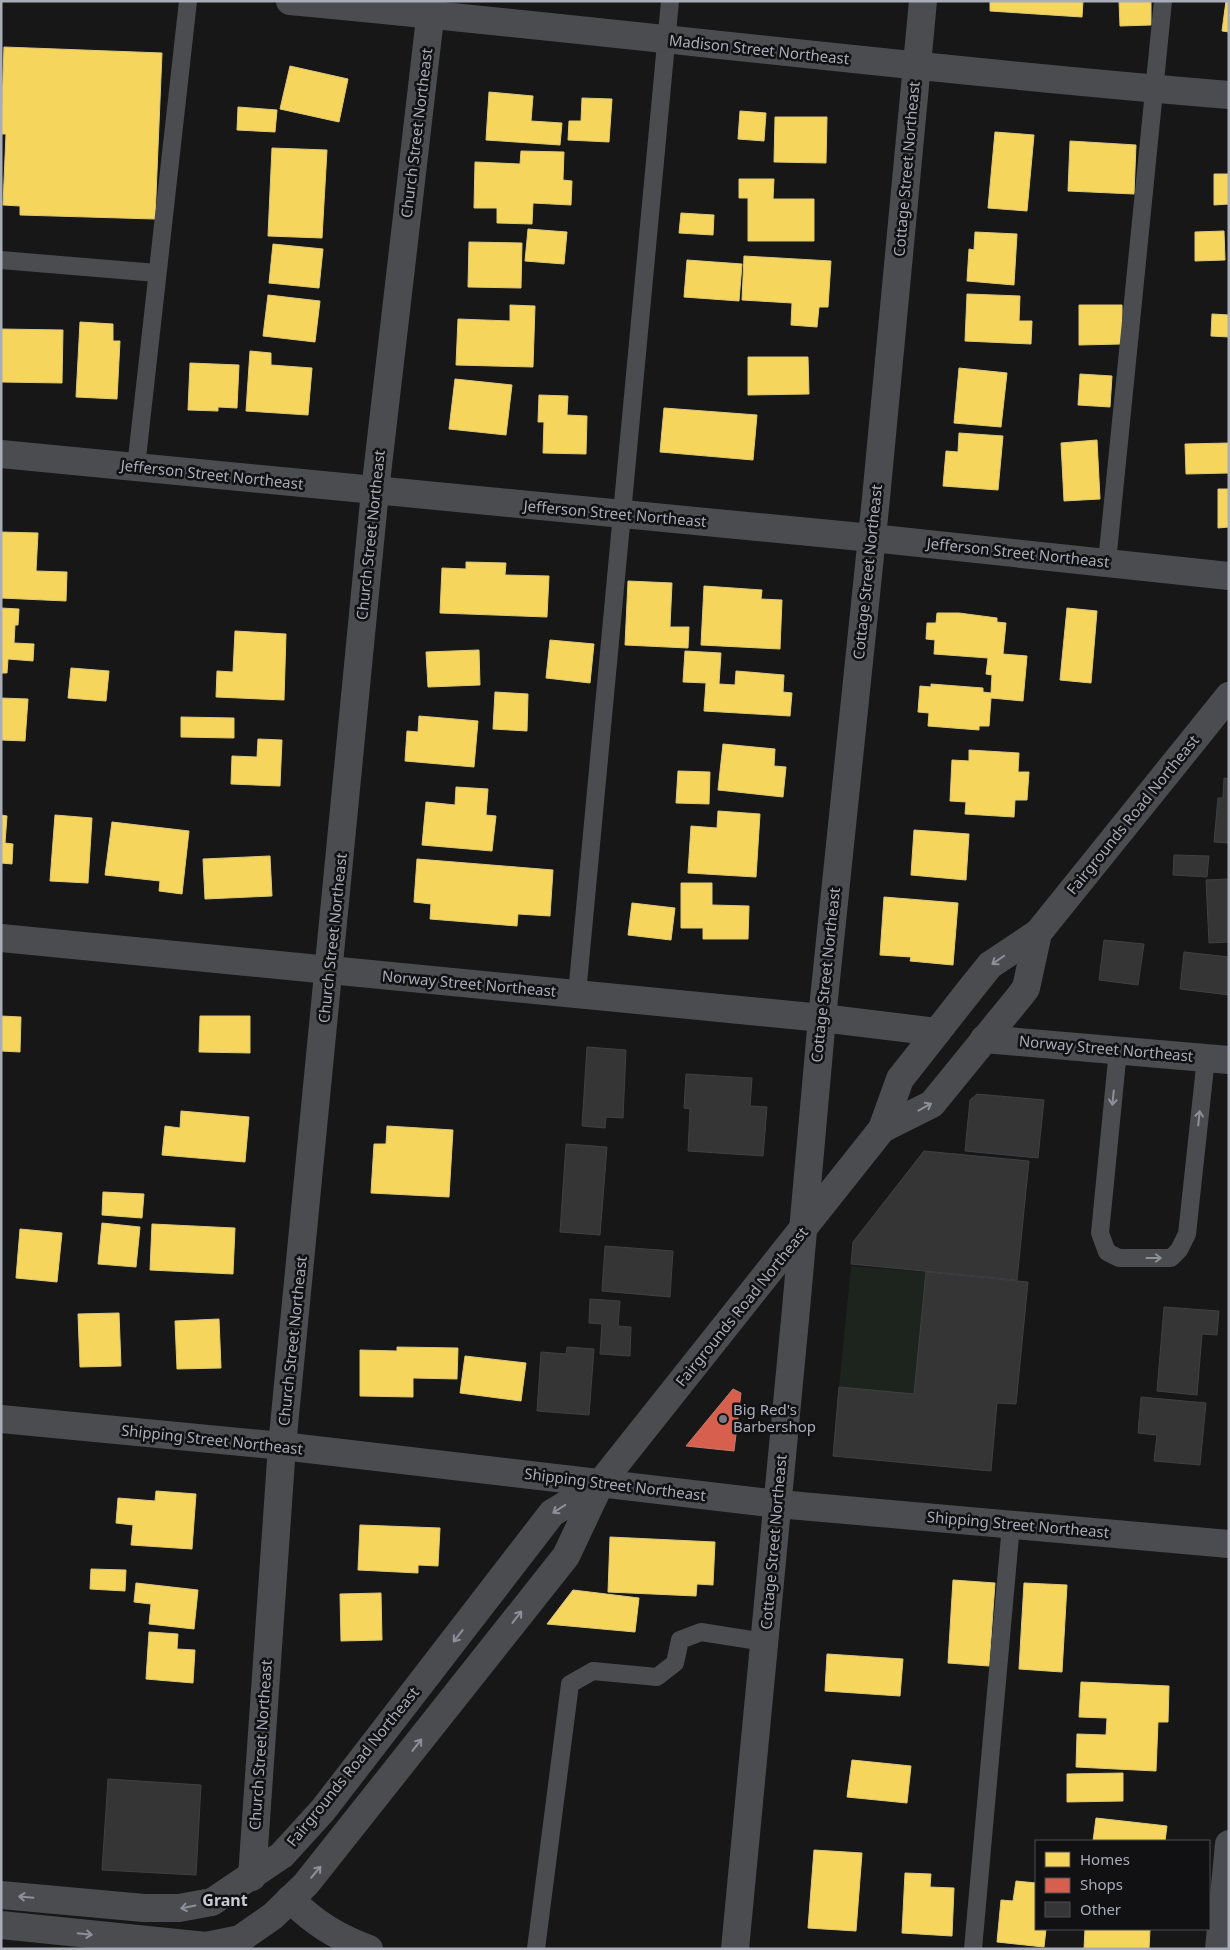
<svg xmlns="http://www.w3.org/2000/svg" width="1230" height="1950" font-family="'Noto Sans',sans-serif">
<rect width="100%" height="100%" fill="#171717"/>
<!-- park -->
<polygon fill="#1d241e" points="851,1266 926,1272 914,1394 839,1387"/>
<!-- homes -->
<g fill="#f6d55c" stroke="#dfc978">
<polygon points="990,1 1083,1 1082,17 990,11"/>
<polygon points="1119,1 1151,1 1151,25 1120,26"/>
<polygon points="1226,1 1229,1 1229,32 1222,31"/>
<polygon points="4,47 162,53 155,219 20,215 20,206 3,205 6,134 1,134"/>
<polygon points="290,66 348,79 339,122 280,109"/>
<polygon points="489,92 533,96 531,121 562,123 560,145 486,140"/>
<polygon points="582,98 612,99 609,142 568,140 569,121 581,121"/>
<polygon points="238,107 277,110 275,132 237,130"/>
<polygon points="740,111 766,113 764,141 738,139"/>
<polygon points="775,117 827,117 826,163 774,162"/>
<polygon points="995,132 1034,135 1027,211 988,208"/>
<polygon points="1070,141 1136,145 1134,194 1068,191"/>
<polygon points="272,148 327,150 322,238 268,236"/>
<polygon points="521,151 564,152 563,180 572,181 571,205 533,203 532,224 497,223 497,208 474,208 475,162 520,164"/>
<polygon points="1214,174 1229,174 1229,204 1214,205"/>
<polygon points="739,179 774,179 773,199 814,199 814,241 748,241 748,198 739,198"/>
<polygon points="681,213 714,215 713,235 679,233"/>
<polygon points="528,229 567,232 564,264 525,261"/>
<polygon points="1224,231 1225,260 1195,261 1195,232"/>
<polygon points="975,232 1017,234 1014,285 967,281 969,249 974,250"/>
<polygon points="469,242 522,243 521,288 468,287"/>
<polygon points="273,244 323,249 319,288 269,283"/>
<polygon points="744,256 831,261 828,307 819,307 817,327 791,325 792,303 742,300"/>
<polygon points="687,260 742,264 739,301 684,297"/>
<polygon points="967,294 1020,296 1019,321 1032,321 1031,344 965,341"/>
<polygon points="268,295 320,301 315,342 263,336"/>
<polygon points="510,305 535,306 533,367 456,365 458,319 510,321"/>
<polygon points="1079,305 1122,305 1122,344 1079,345"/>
<polygon points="1212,314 1229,315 1229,337 1211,336"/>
<polygon points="80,322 113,324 113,341 120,341 117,399 76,397"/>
<polygon points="1,329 63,330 62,383 1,382"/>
<polygon points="250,351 271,353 271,365 312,368 308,415 246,411"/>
<polygon points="748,357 808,357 809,394 748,395"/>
<polygon points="190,363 239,365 237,408 218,407 218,411 188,410"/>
<polygon points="959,368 1007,373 1001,427 954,423"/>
<polygon points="1080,374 1112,376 1110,407 1078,405"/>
<polygon points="455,379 512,385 506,435 449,429"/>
<polygon points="539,395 568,396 567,415 587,416 586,454 543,453 544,422 538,422"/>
<polygon points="664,408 757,415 753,460 660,452"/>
<polygon points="959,433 1003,436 998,490 943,486 946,451 958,452"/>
<polygon points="1097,440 1100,499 1064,501 1061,443"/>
<polygon points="1229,443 1229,473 1186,474 1185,444"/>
<polygon points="1218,489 1229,489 1229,527 1218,528"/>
<polygon points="1,532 38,533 36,571 67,572 66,601 1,598"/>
<polygon points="466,562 506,563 505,575 549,576 547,617 440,613 442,568 466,569"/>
<polygon points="628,581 672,583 670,627 689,627 688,648 625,645"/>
<polygon points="704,586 762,590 761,599 782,600 780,649 701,645"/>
<polygon points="1,608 19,609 18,625 15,625 14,643 34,644 33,661 8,659 7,673 1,673"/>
<polygon points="1067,608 1097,611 1091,683 1060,680"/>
<polygon points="937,613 959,613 997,618 997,622 1006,623 1003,654 1027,656 1023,701 991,698 989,726 979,726 979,730 928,726 929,713 918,712 920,686 931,687 931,684 983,688 983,692 991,693 992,675 986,674 988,658 934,654 935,640 926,639 927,623 936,623"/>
<polygon points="235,631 286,634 284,700 216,697 217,671 233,672"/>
<polygon points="550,640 594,644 590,683 546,678"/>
<polygon points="479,650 480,685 428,687 426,652"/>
<polygon points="685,651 721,653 719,684 735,685 736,671 784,675 783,692 792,693 790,716 704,711 706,683 683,682"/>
<polygon points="71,668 109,671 106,701 68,698"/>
<polygon points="495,692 528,694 527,731 493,729"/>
<polygon points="1,698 28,699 25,741 1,740"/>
<polygon points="419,716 478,721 474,767 405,761 407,731 418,732"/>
<polygon points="181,717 234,718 234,738 181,737"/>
<polygon points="258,739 282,740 280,786 231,784 232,756 257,757"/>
<polygon points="723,744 775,749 774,766 786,767 783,797 718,790"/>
<polygon points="969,750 1019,753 1018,772 1029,772 1027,800 1015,800 1014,817 965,814 966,802 950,801 952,760 969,761"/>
<polygon points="678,771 710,772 709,804 676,803"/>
<polygon points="456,787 488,789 486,815 496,816 492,851 422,845 426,802 455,805"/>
<polygon points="718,811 760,814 756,877 688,873 691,826 717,828"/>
<polygon points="1,815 7,816 5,843 13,844 12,864 1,863"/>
<polygon points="55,815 92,818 88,883 50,881"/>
<polygon points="112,822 189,831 182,894 159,891 160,881 105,875"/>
<polygon points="914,830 969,834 966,880 911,875"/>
<polygon points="270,856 272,896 205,899 203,859"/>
<polygon points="417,859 553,870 550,916 518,914 517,926 430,919 431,904 414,902"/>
<polygon points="681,883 712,883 712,905 749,906 748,939 703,939 703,928 681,928"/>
<polygon points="884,897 958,903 953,965 910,961 911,957 880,955"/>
<polygon points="632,903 675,908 671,940 628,935"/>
<polygon points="1,1016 21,1017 20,1052 1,1051"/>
<polygon points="200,1016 250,1016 250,1053 199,1052"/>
<polygon points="181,1111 249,1117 245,1162 162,1155 165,1126 180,1128"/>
<polygon points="387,1126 453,1130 449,1197 371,1193 374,1144 386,1144"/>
<polygon points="103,1192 144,1194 142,1218 102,1215"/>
<polygon points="102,1223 140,1227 136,1267 98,1264"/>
<polygon points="152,1224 235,1228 233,1274 150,1270"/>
<polygon points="20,1229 62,1233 57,1282 16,1278"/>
<polygon points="119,1313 121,1366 80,1367 78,1314"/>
<polygon points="219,1319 221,1368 177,1369 175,1321"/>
<polygon points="397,1347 458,1348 457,1379 413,1378 413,1397 360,1396 360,1350 397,1351"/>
<polygon points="465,1356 526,1363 521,1401 460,1393"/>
<polygon points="156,1491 196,1494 192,1549 131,1545 133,1525 116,1523 118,1498 155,1501"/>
<polygon points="360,1525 440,1528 438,1566 418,1565 418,1573 358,1570"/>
<polygon points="610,1537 715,1542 713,1585 697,1584 696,1596 608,1592"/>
<polygon points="91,1569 126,1570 125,1591 90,1589"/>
<polygon points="953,1580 995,1583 989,1666 948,1663"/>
<polygon points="136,1583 198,1590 194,1629 149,1624 151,1604 134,1602"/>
<polygon points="1024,1583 1067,1585 1062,1672 1019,1669"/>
<polygon points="573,1590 639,1598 635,1632 547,1624"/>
<polygon points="381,1593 382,1640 341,1641 340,1594"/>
<polygon points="149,1632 178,1634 177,1649 195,1650 193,1683 146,1679"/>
<polygon points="827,1654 903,1659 900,1696 825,1691"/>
<polygon points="1081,1682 1169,1686 1168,1722 1158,1722 1156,1771 1076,1767 1077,1734 1106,1735 1107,1718 1079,1717"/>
<polygon points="852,1760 911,1766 907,1803 847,1797"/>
<polygon points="1123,1773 1123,1801 1067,1802 1067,1774"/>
<polygon points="1096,1818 1167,1826 1165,1841 1093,1841"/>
<polygon points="814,1850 862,1853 856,1931 808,1928"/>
<polygon points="905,1873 931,1874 930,1887 954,1888 952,1936 902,1933"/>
<polygon points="1016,1881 1036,1883 1036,1929 1046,1929 1044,1947 997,1942 1001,1900 1013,1901"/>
<polygon points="1085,1929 1150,1929 1149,1949 1084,1949"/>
</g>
<!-- shops -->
<polygon fill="#d6604d" stroke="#c8776d" points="733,1389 741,1393 734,1451 686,1446"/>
<!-- building -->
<g fill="#353536" stroke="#3f4043">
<polygon points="1224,778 1229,779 1229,843 1214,842 1218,798 1223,798"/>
<polygon points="1174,855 1209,856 1207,877 1173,875"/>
<polygon points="1229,879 1229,942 1209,943 1206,880"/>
<polygon points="1104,940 1144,944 1138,985 1099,980"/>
<polygon points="1184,952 1229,957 1229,995 1180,989"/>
<polygon points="587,1047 626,1050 623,1118 606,1117 605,1128 582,1126"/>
<polygon points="686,1074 752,1078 750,1106 767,1107 763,1156 688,1151 690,1109 684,1108"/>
<polygon points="977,1094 1044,1100 1038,1158 965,1151 970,1100"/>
<polygon points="566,1144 607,1147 600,1235 560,1232"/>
<polygon points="924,1151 1029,1161 1017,1280 851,1264 853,1242"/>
<polygon points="605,1246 673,1251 670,1297 602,1291"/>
<polygon points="926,1272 1028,1282 1016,1404 997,1403 991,1471 833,1456 839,1387 914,1394"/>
<polygon points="590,1299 620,1301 618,1326 631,1327 630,1356 600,1354 602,1324 589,1323"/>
<polygon points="1164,1307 1219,1311 1217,1335 1202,1334 1197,1395 1157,1391"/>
<polygon points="567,1347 594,1349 589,1415 537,1411 541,1352 566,1354"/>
<polygon points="1141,1397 1206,1403 1200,1465 1154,1461 1157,1435 1138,1433"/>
<polygon points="108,1779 201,1785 196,1875 102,1870"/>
</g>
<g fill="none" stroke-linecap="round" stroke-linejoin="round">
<!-- service -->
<g stroke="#4b4c50" stroke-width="18">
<polyline points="1,260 157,273"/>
<polyline points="136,467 188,1"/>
<polyline points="1107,562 1163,1"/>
<polyline points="577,994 670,1"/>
<polyline points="1118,1050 1100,1233 1107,1252 1119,1258 1171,1258 1179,1250 1187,1234 1206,1058"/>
<polyline points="536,1949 570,1684 593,1671 657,1677 675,1663 680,1640 701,1632 765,1642"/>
<polyline points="973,1949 1011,1525"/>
</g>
<!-- minor -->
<g stroke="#4b4c50" stroke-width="28">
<path d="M 290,1 C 603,30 915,69 1229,95"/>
<polyline points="1,454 872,538 1229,576"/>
<polyline points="1,938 822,1018 937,1032"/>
<polyline points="984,1039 1229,1060"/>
<polyline points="1,1419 282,1446 778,1504 1229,1544"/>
<polyline points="252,1877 282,1446 375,491 432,1"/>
<path d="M 290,1899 C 316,1924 335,1936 369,1949"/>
<polyline points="735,1949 796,1309 822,1018 876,498 923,1"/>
<polyline points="1219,1949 1229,1844"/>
</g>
<!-- tertiary -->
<g stroke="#4b4c50" stroke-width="28">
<polyline points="882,1129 932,1104 1020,996 1026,988 1038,933"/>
<polyline points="1,1895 144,1908 179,1908 212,1902 282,1855 323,1810 552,1513 600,1484"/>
<polyline points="1,1925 206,1946 240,1939 273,1916 306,1884 566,1556 600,1484 882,1129 900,1079 970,990 990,965 1038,933 1229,696"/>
</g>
</g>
<!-- one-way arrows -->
<defs><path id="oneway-shaft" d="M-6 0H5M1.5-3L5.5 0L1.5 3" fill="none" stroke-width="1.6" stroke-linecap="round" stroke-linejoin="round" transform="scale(1.25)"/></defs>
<g stroke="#8c9099">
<use href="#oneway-shaft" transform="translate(998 960) rotate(145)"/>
<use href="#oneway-shaft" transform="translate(1113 1098) rotate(96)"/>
<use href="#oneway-shaft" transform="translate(925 1107) rotate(-29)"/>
<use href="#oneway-shaft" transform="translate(1199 1118) rotate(-84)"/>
<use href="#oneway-shaft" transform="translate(1154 1258)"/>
<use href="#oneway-shaft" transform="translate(559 1509) rotate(147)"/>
<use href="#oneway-shaft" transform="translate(517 1617) rotate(-52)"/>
<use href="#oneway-shaft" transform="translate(458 1636) rotate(128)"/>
<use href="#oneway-shaft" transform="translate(417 1745) rotate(-52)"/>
<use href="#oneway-shaft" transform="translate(316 1872) rotate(-50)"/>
<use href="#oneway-shaft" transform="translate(26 1897) rotate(-175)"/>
<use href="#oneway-shaft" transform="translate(188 1907) rotate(169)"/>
<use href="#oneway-shaft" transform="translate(85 1934) rotate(6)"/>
</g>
<!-- markers -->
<circle fill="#757880" stroke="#111113" stroke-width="2" cx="723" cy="1419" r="5"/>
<g text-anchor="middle" stroke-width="5" stroke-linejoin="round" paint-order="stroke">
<!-- street labels -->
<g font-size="15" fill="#a8adb8" stroke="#111113">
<text transform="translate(759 50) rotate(6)" y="5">Madison Street Northeast</text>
<text transform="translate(417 133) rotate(-83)" y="5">Church Street Northeast</text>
<text transform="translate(907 169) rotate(-85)" y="5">Cottage Street Northeast</text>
<text transform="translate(212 475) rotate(6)" y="5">Jefferson Street Northeast</text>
<text transform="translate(615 514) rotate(5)" y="5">Jefferson Street Northeast</text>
<text transform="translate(371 535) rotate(-84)" y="5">Church Street Northeast</text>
<text transform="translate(1018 553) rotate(6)" y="5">Jefferson Street Northeast</text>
<text transform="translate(868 572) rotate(-84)" y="5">Cottage Street Northeast</text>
<text transform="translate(1133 815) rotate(-51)" y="5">Fairgrounds Road Northeast</text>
<text transform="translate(333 938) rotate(-84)" y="5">Church Street Northeast</text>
<text transform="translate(826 975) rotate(-84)" y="5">Cottage Street Northeast</text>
<text transform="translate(469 984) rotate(5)" y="5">Norway Street Northeast</text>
<text transform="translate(1106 1049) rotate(5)" y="5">Norway Street Northeast</text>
<text transform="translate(742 1307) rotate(-51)" y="5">Fairgrounds Road Northeast</text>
<text transform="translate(293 1341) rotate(-84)" y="5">Church Street Northeast</text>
<text transform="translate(212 1440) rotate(6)" y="5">Shipping Street Northeast</text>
<text transform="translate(615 1485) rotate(7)" y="5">Shipping Street Northeast</text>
<text transform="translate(1018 1525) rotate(5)" y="5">Shipping Street Northeast</text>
<text transform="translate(774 1542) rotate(-85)" y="5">Cottage Street Northeast</text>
<text transform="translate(261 1745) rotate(-86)" y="5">Church Street Northeast</text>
<text transform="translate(353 1767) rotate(-51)" y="5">Fairgrounds Road Northeast</text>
</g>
<!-- poi labels -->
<g font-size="15" fill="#a8adb8" stroke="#111113" text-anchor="start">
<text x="733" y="1415">Big Red's<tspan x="733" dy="17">Barbershop</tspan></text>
</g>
<!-- neighbourhood labels -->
<g font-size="16" font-weight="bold" fill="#c9ccd4" stroke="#111113">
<text x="225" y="1906">Grant</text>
</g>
</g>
<!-- border -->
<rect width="1230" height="1950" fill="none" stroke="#a8adb8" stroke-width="5"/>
<!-- legend -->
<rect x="1035" y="1840" width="175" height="90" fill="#111113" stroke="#4d4f55"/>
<rect x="1045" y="1852" width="25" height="15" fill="#f6d55c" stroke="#4d4f55"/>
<text x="1080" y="1865" font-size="15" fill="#a8adb8">Homes</text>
<rect x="1045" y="1878" width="25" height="15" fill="#d6604d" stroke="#4d4f55"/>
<text x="1080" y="1890" font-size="15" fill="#a8adb8">Shops</text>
<rect x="1045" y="1902" width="25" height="15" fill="#353536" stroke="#4d4f55"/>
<text x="1080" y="1915" font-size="15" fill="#a8adb8">Other</text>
</svg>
